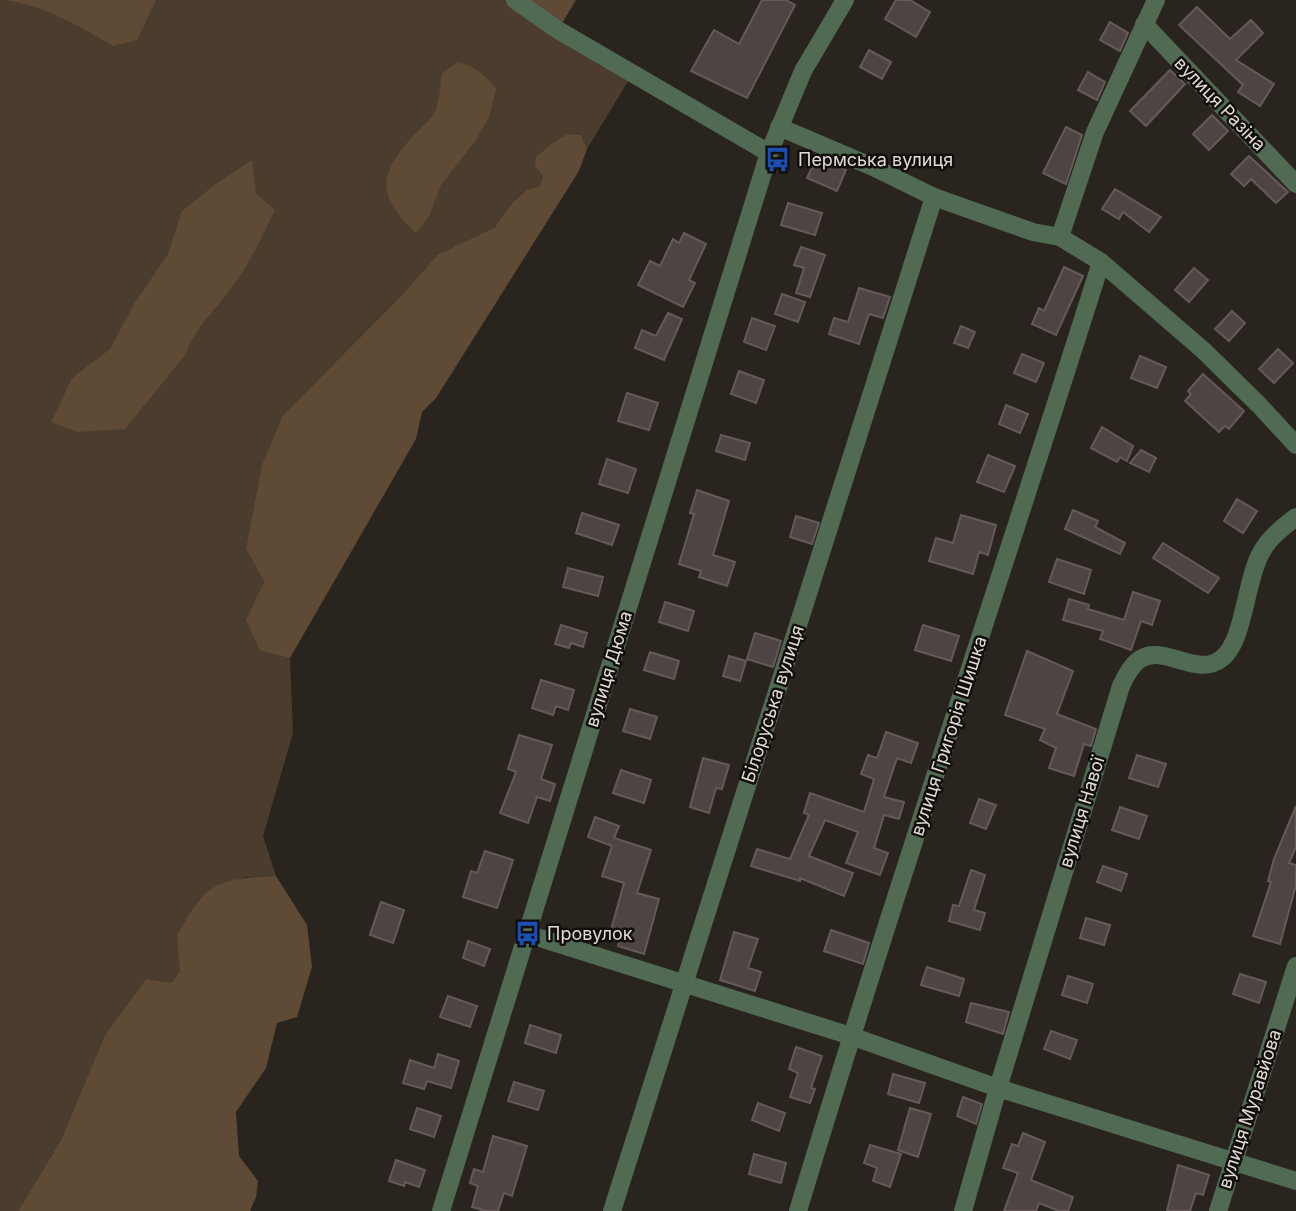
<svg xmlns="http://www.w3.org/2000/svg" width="1296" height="1211" font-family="Inter,sans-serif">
<rect width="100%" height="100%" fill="#2a241e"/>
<!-- green -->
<polygon fill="#4b3c2d" points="0,0 515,0 633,73 587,149 581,135 568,134 535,166 543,176 539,187 512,203 495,227 437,255 403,294 283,415 246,549 264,582 247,621 260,651 290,658 293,733 263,836 276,876 246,877 224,883 177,935 181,970 171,983 104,1037 61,1140 18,1211 0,1211"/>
<!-- forest -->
<g fill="#5e4a35">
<path d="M 3,0 L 156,0 L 137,40 L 113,46 C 79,26 44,5 3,0 Z"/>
<polygon points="515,0 576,0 558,30"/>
<path d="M 458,62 C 476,67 484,74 496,89 L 489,117 L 476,140 L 441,185 L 429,216 L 416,233 C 374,194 379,172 417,132 C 422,126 432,119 435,112 C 440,100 440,85 442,73 Z"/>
<polygon points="568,134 581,135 587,149 579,171 436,398 422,412 416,439 290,658 260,651 246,620 264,582 246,549 262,465 283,415 403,294 437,255 495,227 512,203 527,190 539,187 543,176 535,166 536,157 553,143"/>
<path d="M 252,160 L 256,194 L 275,210 C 262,237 250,263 232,287 C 217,309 194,328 186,354 L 125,429 L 77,432 L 51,422 L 72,378 L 110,349 L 134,304 L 168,254 L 182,211 L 218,182 Z"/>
<path d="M 276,876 L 307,925 L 312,967 L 297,1017 L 277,1023 L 266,1068 L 236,1112 L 239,1156 L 258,1181 L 256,1197 L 250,1211 L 18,1211 L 61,1140 L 104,1037 L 146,979 L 171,983 L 180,971 L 177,935 C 185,922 194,904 206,893 C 224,877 253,877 276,876 Z"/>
</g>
<!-- building -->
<g fill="#4e4443" stroke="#655a59" stroke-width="2">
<polygon points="762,0 786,0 795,5 747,98 691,71 714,30 739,44"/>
<polygon points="896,0 910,0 930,12 916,37 885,19"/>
<polygon points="1197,7 1230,39 1251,20 1263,33 1236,60 1274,84 1260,106 1238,92 1243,85 1179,25"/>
<polygon points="1110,22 1128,33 1120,51 1100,40"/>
<polygon points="869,50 891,62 882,79 860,67"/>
<polygon points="1170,70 1185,84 1146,126 1130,111"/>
<polygon points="1088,72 1105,82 1097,100 1078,90"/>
<polygon points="1212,115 1228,131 1209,150 1193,134"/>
<polygon points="1066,127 1082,135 1066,184 1043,173"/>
<polygon points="817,156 846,170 837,191 807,178"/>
<polygon points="1249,156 1288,192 1276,203 1251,179 1244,186 1231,174"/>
<polygon points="1115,189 1161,217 1149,232 1123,212 1119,219 1102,209"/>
<polygon points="788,203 822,213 815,235 781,225"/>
<polygon points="684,233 706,244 689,280 695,283 683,307 638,285 650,261 660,266 673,239 679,243"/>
<polygon points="801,247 825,255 810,297 796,293 804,268 794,265"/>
<polygon points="1064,267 1083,276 1056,335 1032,324 1039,308 1044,311"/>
<polygon points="1194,268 1208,280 1189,302 1175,290"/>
<polygon points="859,288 890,297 883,318 869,314 859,344 829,334 834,318 848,322"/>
<polygon points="782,294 805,302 798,322 775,314"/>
<polygon points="1232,311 1245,323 1229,341 1215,329"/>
<polygon points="668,313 682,319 664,360 635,348 642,330 656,336"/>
<polygon points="752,318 775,326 766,350 744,342"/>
<polygon points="961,326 975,332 968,348 954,343"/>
<polygon points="1278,349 1293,363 1274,383 1259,369"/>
<polygon points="1022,354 1044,363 1036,382 1014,373"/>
<polygon points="1140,356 1166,367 1157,388 1131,378"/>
<polygon points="739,371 764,380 756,403 731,394"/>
<polygon points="1203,374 1244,411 1229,429 1225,426 1219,432 1185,401 1191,394 1188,391"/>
<polygon points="627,393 658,403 649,430 618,421"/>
<polygon points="1006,405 1028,414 1020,433 999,424"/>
<polygon points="1102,427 1133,446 1127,461 1120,457 1117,462 1091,448"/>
<polygon points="721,435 750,443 745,460 716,451"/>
<polygon points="1141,450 1156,458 1149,472 1130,463"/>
<polygon points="988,455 1015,466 1004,492 977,482"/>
<polygon points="607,459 636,469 628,493 599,484"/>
<polygon points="697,490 729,501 713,555 735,562 727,586 699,577 701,571 679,564 694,514 690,513"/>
<polygon points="1237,499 1257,511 1243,533 1224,521"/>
<polygon points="1073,510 1098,521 1095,527 1125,543 1120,554 1065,529"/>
<polygon points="582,513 619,525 612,545 576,533"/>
<polygon points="961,515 996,525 988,555 979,552 973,574 929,561 936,538 953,543"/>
<polygon points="796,516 819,523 812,544 790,537"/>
<polygon points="1163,543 1219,578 1208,593 1153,558"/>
<polygon points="1057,559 1091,570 1084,594 1049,582"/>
<polygon points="568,568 603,577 598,596 563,587"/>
<polygon points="1133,592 1160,601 1152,625 1141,621 1131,650 1100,639 1103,631 1063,620 1069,599 1089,605 1088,609 1124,620"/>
<polygon points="665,602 694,611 688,631 659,622"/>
<polygon points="561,625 587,633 583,647 571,643 569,648 555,644"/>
<polygon points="923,625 959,636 951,661 915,650"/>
<polygon points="755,633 781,641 773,667 747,659"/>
<polygon points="1027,651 1073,671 1057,714 1096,729 1091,746 1084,744 1074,776 1049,768 1056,748 1040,740 1045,729 1005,715"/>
<polygon points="650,652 679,661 674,679 644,670"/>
<polygon points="729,656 746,661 740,681 723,676"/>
<polygon points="541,680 574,690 568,710 556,706 553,715 532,708"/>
<polygon points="630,709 657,717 650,739 623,731"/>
<polygon points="886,732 918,743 911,763 897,758 884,797 904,802 899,819 884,815 874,848 888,853 880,875 846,863 858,832 825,820 809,856 853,873 844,896 800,878 800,881 751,866 757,849 790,859 809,815 804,813 810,793 864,812 874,779 861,774 868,755 877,758"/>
<polygon points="519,735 552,745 541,779 555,784 550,801 537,797 528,823 500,813 516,772 508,769"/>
<polygon points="1137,755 1166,764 1158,787 1129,778"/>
<polygon points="703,758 729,765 722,789 716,788 709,813 690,807"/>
<polygon points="621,770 651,780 644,803 613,793"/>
<polygon points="979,799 996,805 986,829 970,823"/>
<polygon points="1296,806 1296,847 1289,863 1296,865 1296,885 1280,944 1253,936 1271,882 1268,881 1274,859"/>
<polygon points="1120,807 1147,816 1139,839 1112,830"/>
<polygon points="595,817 619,826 614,838 651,850 637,893 659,899 644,954 618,946 622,933 611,930 624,883 602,876 612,846 588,837"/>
<polygon points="485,851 513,860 497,908 463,897 471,871 477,873"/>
<polygon points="1103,866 1127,874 1121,891 1097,882"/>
<polygon points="971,870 985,875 974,910 985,913 980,930 949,921 953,905 959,906"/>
<polygon points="381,902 404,910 393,943 370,935"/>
<polygon points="1086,918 1110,925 1104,945 1080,938"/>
<polygon points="831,930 869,943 863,964 824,951"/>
<polygon points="734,932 758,939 748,968 761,972 755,991 720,980"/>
<polygon points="468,941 490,949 484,966 463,958"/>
<polygon points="927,967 964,979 959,996 921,985"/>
<polygon points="1240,974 1266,982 1259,1003 1233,994"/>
<polygon points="1068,976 1093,984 1087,1003 1062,995"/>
<polygon points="448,996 477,1006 470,1027 440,1017"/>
<polygon points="971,1003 1009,1012 1003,1034 966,1022"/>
<polygon points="530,1025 561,1035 556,1053 525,1043"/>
<polygon points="1051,1031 1077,1040 1070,1059 1044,1049"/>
<polygon points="796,1047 822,1056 811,1088 815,1089 810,1103 790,1097 798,1073 789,1069"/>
<polygon points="438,1054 459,1061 451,1088 427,1081 424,1089 403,1083 410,1060 434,1068"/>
<polygon points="893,1074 925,1083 919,1103 888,1094"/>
<polygon points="514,1082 544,1091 538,1110 508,1101"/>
<polygon points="963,1097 982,1104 976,1124 957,1116"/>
<polygon points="758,1103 785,1113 779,1131 752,1120"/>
<polygon points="417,1108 441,1116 434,1137 410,1129"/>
<polygon points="910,1108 931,1114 918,1157 898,1150"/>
<polygon points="1023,1133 1045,1142 1031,1180 1073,1197 1068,1211 1059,1211 1039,1203 1036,1211 1004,1211 1018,1173 1003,1168 1012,1144 1018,1146"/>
<polygon points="493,1136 527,1146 512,1196 504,1193 498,1211 486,1211 472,1207 478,1186 470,1183 474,1169 483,1172"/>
<polygon points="870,1145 901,1154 890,1187 873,1181 877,1168 864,1163"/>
<polygon points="754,1154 786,1163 781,1183 749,1174"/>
<polygon points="396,1160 425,1170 419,1187 405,1182 404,1186 389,1181"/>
<polygon points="1178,1165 1209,1175 1203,1195 1196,1193 1190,1211 1167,1211"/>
</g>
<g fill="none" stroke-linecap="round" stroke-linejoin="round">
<!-- minor -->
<g stroke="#516a53" stroke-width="18">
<polyline points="515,0 558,30 769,153"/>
<polyline points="1144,24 1296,184"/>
<polyline points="779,127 873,167 934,197 1033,232 1060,237 1101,262 1203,350 1259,405 1296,445"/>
<polyline points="1060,237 1095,132 1156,0"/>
<polyline points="527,934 851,1036 998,1088 1296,1181"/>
<polyline points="612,1211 934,197"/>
<path d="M 798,1211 C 894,893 1001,579 1101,262"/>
<path d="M 963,1211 L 998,1088 L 1121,686 C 1124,680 1127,673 1132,667 C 1156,635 1194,680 1221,659 C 1245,642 1245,579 1262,551 C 1270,537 1283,527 1296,517"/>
<polyline points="1218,1211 1296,966"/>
</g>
<!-- tertiary -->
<polyline stroke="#516a53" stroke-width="18" points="441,1211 769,153 803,71 845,0"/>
</g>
<!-- icons -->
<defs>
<symbol id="bus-bare" viewBox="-9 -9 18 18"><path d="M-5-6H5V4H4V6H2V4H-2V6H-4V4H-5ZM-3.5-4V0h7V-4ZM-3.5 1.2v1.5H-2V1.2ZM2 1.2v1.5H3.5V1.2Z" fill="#1a4fb4" stroke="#110e0b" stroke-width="2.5" paint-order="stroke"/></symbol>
</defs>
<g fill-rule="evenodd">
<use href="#bus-bare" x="760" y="142" width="35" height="35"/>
<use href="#bus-bare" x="510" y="916" width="35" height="35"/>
</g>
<g text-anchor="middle" stroke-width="5" stroke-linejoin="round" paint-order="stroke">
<!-- street labels -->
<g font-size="18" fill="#e0dbd7" stroke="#110e0b">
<text transform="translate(1220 104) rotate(46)" y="6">вулиця Разіна</text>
<text transform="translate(609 669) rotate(-73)" y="6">вулиця Дюма</text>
<text transform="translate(773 704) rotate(-72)" y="6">Білоруська вулиця</text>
<text transform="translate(949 736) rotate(-72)" y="6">вулиця Григорія Шишка</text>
<text transform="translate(1082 812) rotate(-73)" y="6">вулиця Навої</text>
<text transform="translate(1250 1109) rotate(-72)" y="6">вулиця Муравйова</text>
</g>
<!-- poi labels -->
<g font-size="18" fill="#e0dbd7" stroke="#110e0b" text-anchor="start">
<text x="798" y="166">Пермська вулиця</text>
<text x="547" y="940">Провулок</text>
</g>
</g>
</svg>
